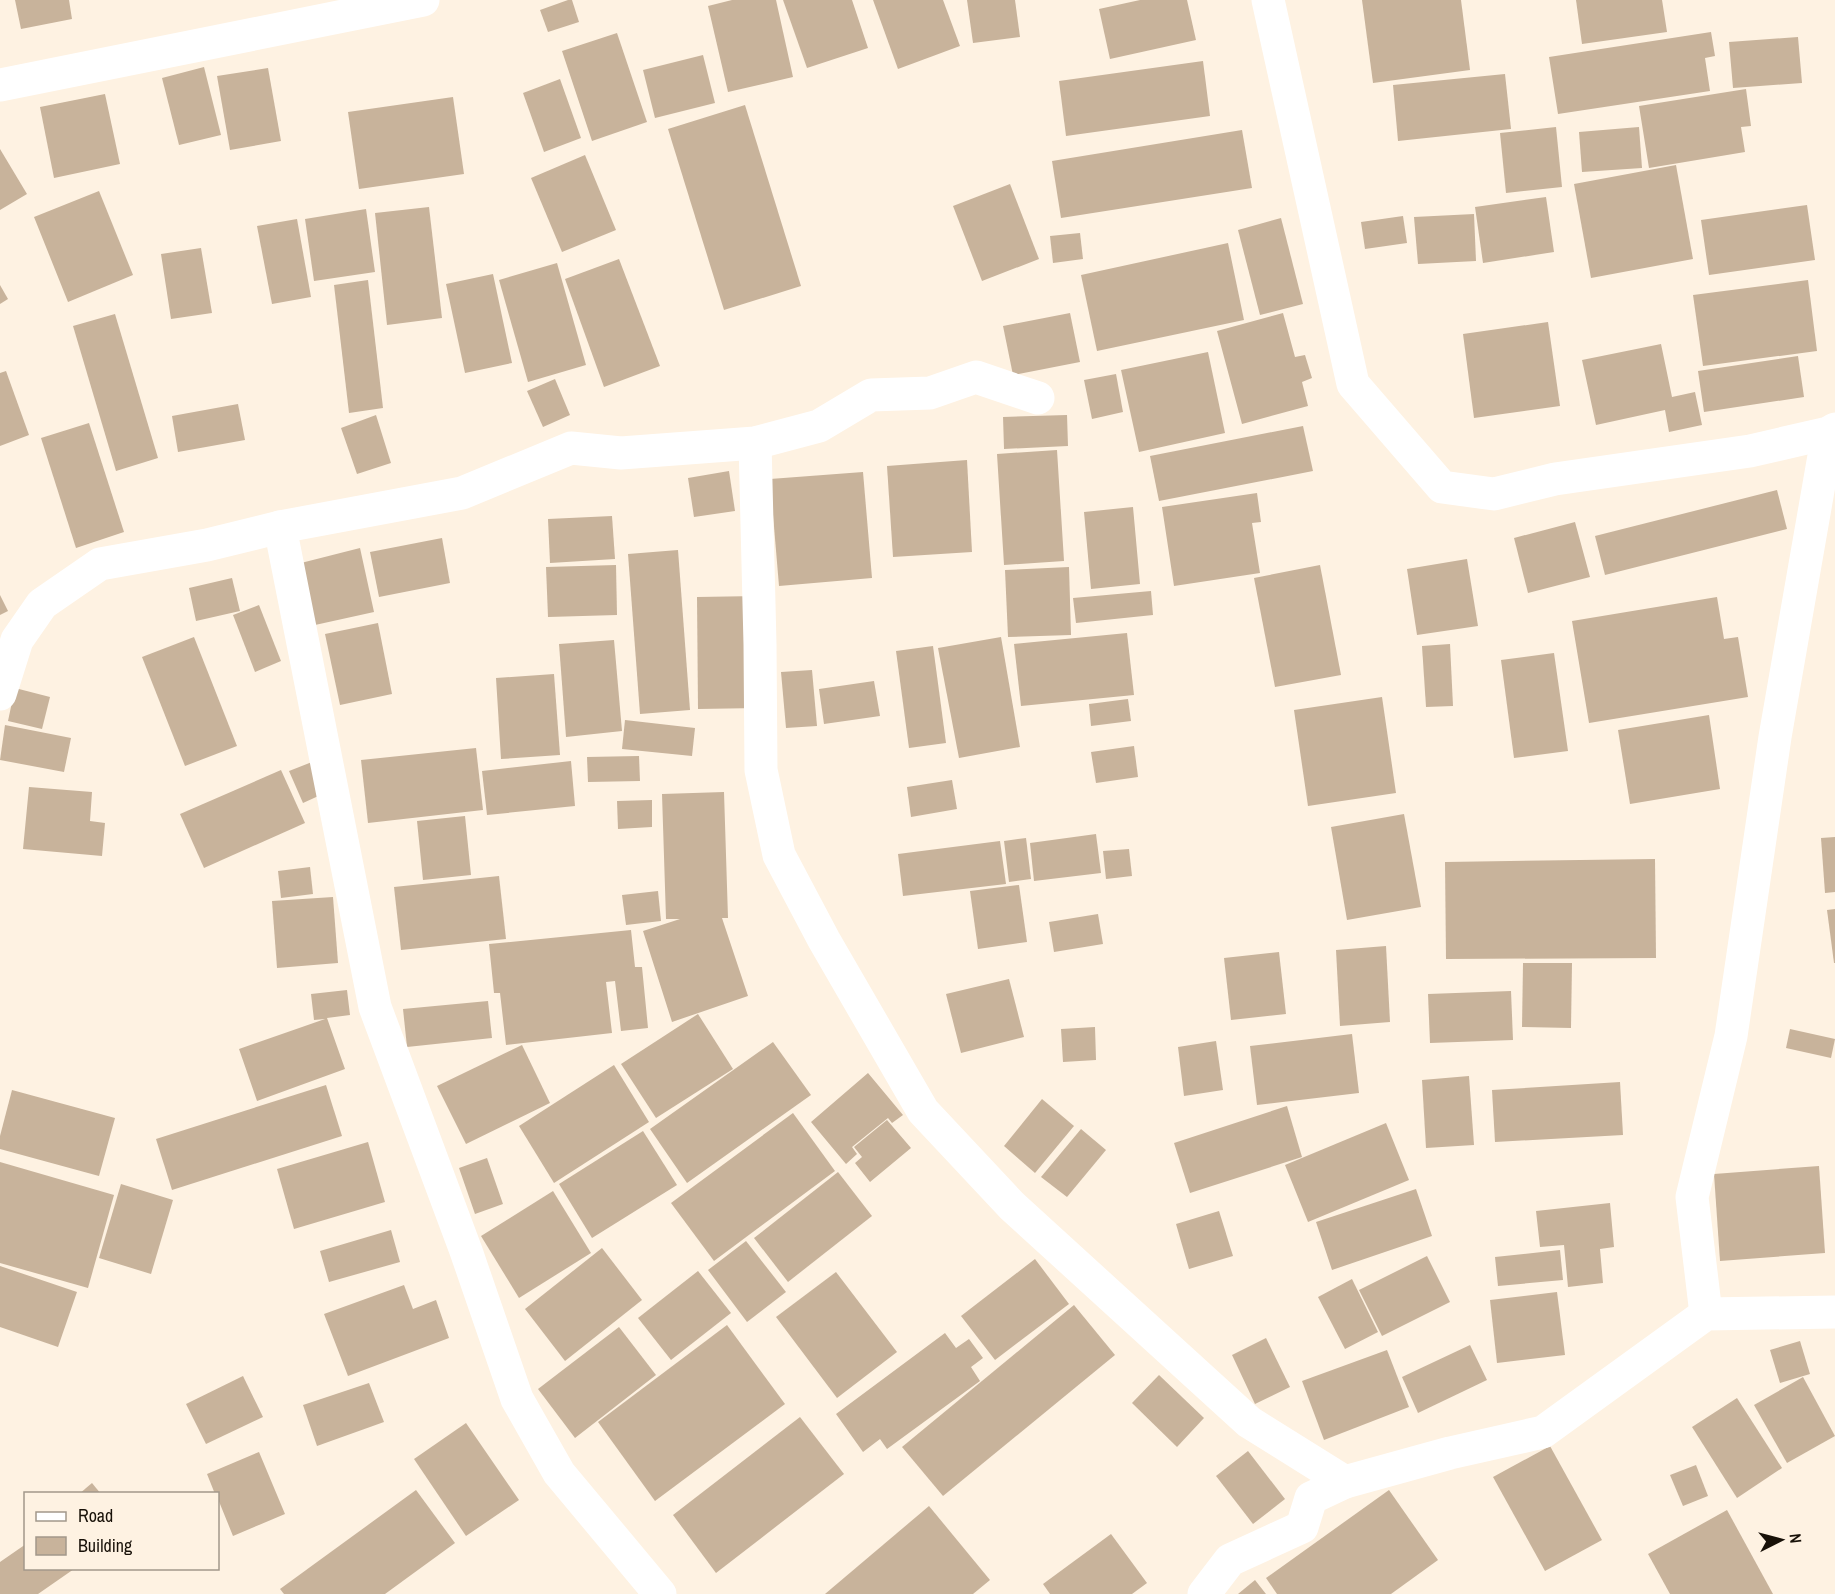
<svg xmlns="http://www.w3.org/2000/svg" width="1835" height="1594" font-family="'Archivo Narrow',sans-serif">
<rect width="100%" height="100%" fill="#fef2e2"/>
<!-- building -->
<g fill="#c8b39b">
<polygon points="15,0 69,0 72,19 21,29"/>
<polygon points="568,0 572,0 579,22 548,32 540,10"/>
<polygon points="732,0 776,0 793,77 728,92 708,6"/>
<polygon points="783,0 852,0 868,48 807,68"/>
<polygon points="873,0 943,0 960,46 898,69"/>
<polygon points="967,0 1015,0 1020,37 973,43"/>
<polygon points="1140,0 1187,0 1196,40 1110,59 1099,9"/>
<polygon points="1362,0 1461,0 1470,70 1373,83"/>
<polygon points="1576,0 1662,0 1667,32 1582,44"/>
<polygon points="1711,32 1715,56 1705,58 1710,91 1558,114 1549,57"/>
<polygon points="617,33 647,122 592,141 562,51"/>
<polygon points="1798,37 1802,83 1733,88 1729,42"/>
<polygon points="703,55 715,103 655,118 643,70"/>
<polygon points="1203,61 1210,116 1066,136 1059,81"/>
<polygon points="204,67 221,135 179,145 162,78"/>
<polygon points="268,68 281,141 230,150 217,76"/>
<polygon points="1505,74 1511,129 1398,141 1393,85"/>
<polygon points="560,79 581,138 544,152 523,93"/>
<polygon points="1746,89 1751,126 1741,127 1745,152 1649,168 1639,106"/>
<polygon points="105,94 120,164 54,178 40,107"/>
<polygon points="453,97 464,174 359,189 348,112"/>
<polygon points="745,105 801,286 724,310 668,129"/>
<polygon points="1556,127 1562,187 1506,193 1500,133"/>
<polygon points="1639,127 1642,168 1582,172 1579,132"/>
<polygon points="1242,130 1252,188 1061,218 1052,161"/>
<polygon points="0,149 27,194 0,210"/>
<polygon points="585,155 616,230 562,252 531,178"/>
<polygon points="1676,165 1693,259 1591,278 1574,184"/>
<polygon points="1010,184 1039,259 982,281 953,206"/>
<polygon points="99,191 133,275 68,302 34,217"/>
<polygon points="1546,197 1554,252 1483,263 1475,207"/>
<polygon points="1807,205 1815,260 1709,275 1701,220"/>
<polygon points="429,207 442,318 387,325 375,213"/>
<polygon points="366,209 375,272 314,281 305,219"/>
<polygon points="1474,214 1476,261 1418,264 1414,217"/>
<polygon points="1403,216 1407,243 1365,249 1361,222"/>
<polygon points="1281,218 1303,304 1260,315 1238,230"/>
<polygon points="297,219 311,297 272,304 257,226"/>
<polygon points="1080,233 1083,259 1053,263 1050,236"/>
<polygon points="1228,243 1244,320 1097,351 1081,275"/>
<polygon points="201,248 212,313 171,319 161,254"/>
<polygon points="619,259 660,366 604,387 565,279"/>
<polygon points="557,263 586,365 528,382 499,280"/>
<polygon points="493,274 512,363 465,373 446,284"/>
<polygon points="368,280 383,408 349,413 334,285"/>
<polygon points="1808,280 1817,351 1703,366 1693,295"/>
<polygon points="0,285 8,299 0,304"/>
<polygon points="1070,313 1080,362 1013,375 1003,326"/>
<polygon points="1283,313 1295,357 1305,355 1312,378 1302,382 1308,406 1242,424 1217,331"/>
<polygon points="115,314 158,458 116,471 73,326"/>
<polygon points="1548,322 1560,406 1474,418 1463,334"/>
<polygon points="1661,344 1672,397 1695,392 1702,425 1669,432 1665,410 1596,425 1582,360"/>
<polygon points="1208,352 1225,433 1139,452 1121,370"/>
<polygon points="1798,356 1804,397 1704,412 1698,371"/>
<polygon points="6,371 29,435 0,446 0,373"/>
<polygon points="1116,374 1123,412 1092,419 1084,380"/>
<polygon points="555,379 570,415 543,427 527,391"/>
<polygon points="238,404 245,440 178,452 172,416"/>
<polygon points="376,415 391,463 357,474 341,428"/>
<polygon points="1067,415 1068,446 1004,449 1003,417"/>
<polygon points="89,423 124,532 76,548 41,438"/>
<polygon points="1303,426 1313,471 1159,501 1150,456"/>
<polygon points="1057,450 1064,561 1004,565 997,454"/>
<polygon points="967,460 972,552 893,557 887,466"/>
<polygon points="729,471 735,511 694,517 688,478"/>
<polygon points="863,472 872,578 779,586 770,479"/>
<polygon points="1777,490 1787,529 1605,575 1595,536"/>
<polygon points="1257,493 1261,522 1252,523 1260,573 1174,586 1162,507"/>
<polygon points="1133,507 1140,584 1091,589 1084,512"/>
<polygon points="612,516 615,559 550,563 548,519"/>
<polygon points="1575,522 1590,577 1528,593 1514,538"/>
<polygon points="442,538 450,583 379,597 370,552"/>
<polygon points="360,548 374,612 315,625 301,563"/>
<polygon points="678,550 690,710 640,714 628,554"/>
<polygon points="1467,559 1478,626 1417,635 1407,569"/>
<polygon points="616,565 617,615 548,617 546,567"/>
<polygon points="1320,565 1341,675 1275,687 1254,578"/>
<polygon points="1069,567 1071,635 1008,637 1005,570"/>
<polygon points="232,578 240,611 196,621 189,588"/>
<polygon points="1151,591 1153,615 1076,623 1073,598"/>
<polygon points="0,595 8,611 0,615"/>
<polygon points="758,596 759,708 698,709 697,597"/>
<polygon points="1717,597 1724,639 1738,637 1748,697 1589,723 1572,621"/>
<polygon points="259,605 281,661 255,672 233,615"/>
<polygon points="378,623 392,694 340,705 325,634"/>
<polygon points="1127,633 1134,695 1021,706 1014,644"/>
<polygon points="194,637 237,746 185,766 142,657"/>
<polygon points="1001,637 1020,747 959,758 938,648"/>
<polygon points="614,640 622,731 566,737 559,644"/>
<polygon points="1450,644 1453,706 1426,707 1422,646"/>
<polygon points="933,646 946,743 909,748 896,651"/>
<polygon points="1554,653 1568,751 1514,758 1501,660"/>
<polygon points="812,670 817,726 786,728 781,672"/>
<polygon points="554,674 560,755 501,759 496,678"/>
<polygon points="874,681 880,716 824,724 819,689"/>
<polygon points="15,688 50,697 42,729 8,721"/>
<polygon points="1382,697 1396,793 1308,806 1294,710"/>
<polygon points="1128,699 1131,721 1091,726 1089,704"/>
<polygon points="1709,715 1720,789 1630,804 1618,730"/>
<polygon points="625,720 695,728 692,756 622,749"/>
<polygon points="5,725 71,738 64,772 0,760"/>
<polygon points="1134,746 1138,777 1096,783 1091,752"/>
<polygon points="476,748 483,810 368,823 361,760"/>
<polygon points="639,756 640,781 588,782 587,757"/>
<polygon points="571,761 575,806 487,815 482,771"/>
<polygon points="312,762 325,793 303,803 289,771"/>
<polygon points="281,770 305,823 204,868 180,814"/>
<polygon points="952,780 957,809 911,817 907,787"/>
<polygon points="29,787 92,792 90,821 105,823 102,856 23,849"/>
<polygon points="724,792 728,918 722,918 748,996 672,1022 643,931 680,919 666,919 662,794"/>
<polygon points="652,800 652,827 618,829 617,801"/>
<polygon points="1404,814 1421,907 1347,920 1331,827"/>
<polygon points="465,816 471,875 423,880 417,821"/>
<polygon points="1096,834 1101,873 1034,881 1030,843"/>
<polygon points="1835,837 1835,892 1825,893 1821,838"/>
<polygon points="1026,838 1031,879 1009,882 1004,841"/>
<polygon points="1000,841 1006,884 903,896 898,854"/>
<polygon points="1129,849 1132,876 1106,879 1103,851"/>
<polygon points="1655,859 1656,958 1446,959 1445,862"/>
<polygon points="310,867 313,894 281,898 278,871"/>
<polygon points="499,876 506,939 401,950 394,887"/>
<polygon points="1019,885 1027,942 978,949 970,891"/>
<polygon points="658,891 661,921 626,925 622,895"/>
<polygon points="333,897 338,963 277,968 272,901"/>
<polygon points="1835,909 1835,963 1834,963 1827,910"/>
<polygon points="1098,914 1103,944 1054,952 1049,922"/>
<polygon points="631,930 635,967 642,967 648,1028 621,1031 615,981 606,982 612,1033 506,1045 500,993 494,993 489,944"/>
<polygon points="1386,946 1390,1022 1340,1026 1336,950"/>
<polygon points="1279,952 1286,1014 1231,1020 1224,958"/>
<polygon points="1523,963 1572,963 1571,1028 1522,1027"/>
<polygon points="1009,979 1024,1037 961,1053 946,994"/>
<polygon points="347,990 350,1015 327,1018 345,1069 257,1101 239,1049 325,1019 314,1020 311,994"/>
<polygon points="1511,991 1513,1040 1430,1043 1428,994"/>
<polygon points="488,1001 492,1038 407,1047 403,1009"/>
<polygon points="698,1014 733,1069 656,1118 621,1064"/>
<polygon points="1095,1027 1096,1060 1063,1062 1061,1029"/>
<polygon points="1790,1029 1835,1039 1831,1058 1786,1048"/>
<polygon points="1352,1034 1359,1093 1257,1105 1250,1046"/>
<polygon points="1216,1041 1223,1090 1184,1096 1178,1047"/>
<polygon points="773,1042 811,1095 687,1183 650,1129"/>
<polygon points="522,1045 550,1103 466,1144 437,1086"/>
<polygon points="614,1065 649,1122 554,1183 519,1126"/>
<polygon points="868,1073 903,1115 892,1123 888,1118 852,1147 857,1154 846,1164 811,1122"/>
<polygon points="1469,1076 1474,1145 1426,1148 1422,1080"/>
<polygon points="1620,1082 1623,1135 1495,1142 1492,1090"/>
<polygon points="326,1085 342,1136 172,1190 156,1139"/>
<polygon points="12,1090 115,1118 99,1176 0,1149 0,1136"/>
<polygon points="1042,1099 1074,1126 1035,1173 1004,1146"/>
<polygon points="1287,1106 1302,1157 1190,1193 1174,1143"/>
<polygon points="793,1113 835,1171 714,1261 671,1203"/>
<polygon points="887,1120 911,1148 870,1182 855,1163 862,1157 854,1147"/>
<polygon points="1386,1123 1409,1180 1308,1222 1285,1165"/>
<polygon points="1081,1129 1106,1150 1067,1197 1041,1177"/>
<polygon points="643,1131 677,1185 592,1238 559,1184"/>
<polygon points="368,1142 385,1202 294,1229 277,1169"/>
<polygon points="487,1158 503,1204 475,1214 459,1168"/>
<polygon points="0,1162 114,1195 88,1288 0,1263"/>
<polygon points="1819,1166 1825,1253 1720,1261 1714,1174"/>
<polygon points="838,1172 872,1216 788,1282 754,1238"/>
<polygon points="121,1184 173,1200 151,1274 99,1258"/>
<polygon points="1416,1189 1432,1236 1332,1270 1316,1222"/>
<polygon points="553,1191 591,1253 519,1298 481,1236"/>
<polygon points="1610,1203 1614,1247 1600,1249 1603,1283 1568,1287 1564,1245 1540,1247 1536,1211"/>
<polygon points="1219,1211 1233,1256 1189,1269 1176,1224"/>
<polygon points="391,1230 400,1262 329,1282 320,1251"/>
<polygon points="746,1241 786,1292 747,1322 708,1270"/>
<polygon points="602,1248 642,1300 565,1361 525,1309"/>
<polygon points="1560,1250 1563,1280 1498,1286 1495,1257"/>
<polygon points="1427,1256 1450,1302 1382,1336 1359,1290"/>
<polygon points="1035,1259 1069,1304 995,1360 961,1316"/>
<polygon points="0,1266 77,1292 58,1347 0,1327"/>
<polygon points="698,1271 731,1313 671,1360 638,1318"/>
<polygon points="836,1272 897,1352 837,1398 776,1317"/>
<polygon points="1352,1279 1378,1332 1345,1349 1318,1297"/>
<polygon points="404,1285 413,1309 436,1300 449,1338 348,1376 324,1314"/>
<polygon points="1557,1292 1565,1355 1497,1363 1490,1300"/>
<polygon points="1074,1305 1115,1355 943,1496 902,1447"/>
<polygon points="727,1325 785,1404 655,1501 598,1422"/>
<polygon points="619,1327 656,1375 575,1438 538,1389"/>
<polygon points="945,1333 956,1348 969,1339 983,1358 971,1367 980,1381 887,1449 880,1439 863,1452 836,1414"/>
<polygon points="1266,1338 1290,1387 1255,1404 1232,1355"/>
<polygon points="1800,1341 1810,1374 1780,1383 1770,1350"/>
<polygon points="1470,1345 1487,1380 1418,1413 1402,1377"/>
<polygon points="1387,1350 1409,1407 1324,1440 1302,1381"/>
<polygon points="1159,1375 1204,1418 1177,1447 1132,1403"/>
<polygon points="243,1376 263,1417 206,1444 186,1404"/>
<polygon points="1803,1377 1835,1436 1787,1463 1754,1405"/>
<polygon points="369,1383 384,1422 317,1446 303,1405"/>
<polygon points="1737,1398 1782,1468 1737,1498 1692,1427"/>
<polygon points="800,1417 844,1474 716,1573 673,1515"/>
<polygon points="466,1423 519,1500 466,1536 414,1459"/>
<polygon points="1550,1446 1602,1540 1545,1571 1493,1477"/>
<polygon points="1248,1451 1285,1499 1253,1524 1216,1476"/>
<polygon points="259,1452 285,1514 233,1536 218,1499 218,1494 215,1494 207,1474"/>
<polygon points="1696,1465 1708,1496 1683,1506 1670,1475"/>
<polygon points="92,1483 101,1494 79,1494"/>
<polygon points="416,1490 455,1543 385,1594 284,1594 280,1589"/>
<polygon points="1389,1490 1438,1560 1391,1594 1277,1594 1266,1578"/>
<polygon points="929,1506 990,1580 973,1594 825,1594"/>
<polygon points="1727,1510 1773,1594 1670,1594 1648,1554"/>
<polygon points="1111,1534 1147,1583 1132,1594 1050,1594 1043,1584"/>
<polygon points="26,1544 26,1569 74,1569 38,1594 0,1594 0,1562"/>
<polygon points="1255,1580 1266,1594 1238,1594"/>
</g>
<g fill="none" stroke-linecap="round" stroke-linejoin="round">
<!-- minor -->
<g stroke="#fff" stroke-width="33">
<polyline points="1268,0 1353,384 1442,487 1494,494 1555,479 1750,451 1828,433 1835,429"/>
<polyline points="0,85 423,0"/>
<polyline points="755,443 760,644 761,770 779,855 824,940 923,1111 1012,1206 1249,1422 1345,1482 1450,1453 1543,1432 1706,1314 1835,1312"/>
<polyline points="280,527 375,1007 466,1251 517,1399 559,1473 660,1594"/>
<polyline points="0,694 17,640 42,604 100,564 207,545 280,527 462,493 571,448 621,453 755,443 819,426 871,395 930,393 976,377 1038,398"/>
<polyline points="1706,1314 1692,1197 1731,1036 1775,737 1828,433"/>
<polyline points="1204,1594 1230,1560 1302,1527 1311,1498 1345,1482"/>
</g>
</g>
<!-- legend -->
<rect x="24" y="1492" width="195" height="78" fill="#fef2e2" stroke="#a2988b" stroke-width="1.5"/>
<rect x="36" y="1512" width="30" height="9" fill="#ffffff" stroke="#a2988b" stroke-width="1.5"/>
<text x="78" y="1522" font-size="18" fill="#181108">Road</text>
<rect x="36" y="1537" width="30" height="18" fill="#c8b39b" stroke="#a2988b" stroke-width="1.5"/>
<text x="78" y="1552" font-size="18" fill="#181108">Building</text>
<!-- north arrow -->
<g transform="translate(1781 1540) rotate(84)" stroke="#fef2e2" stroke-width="4.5" paint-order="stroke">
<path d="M0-4.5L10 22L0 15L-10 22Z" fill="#181108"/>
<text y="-9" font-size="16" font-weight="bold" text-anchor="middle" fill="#181108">N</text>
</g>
</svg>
